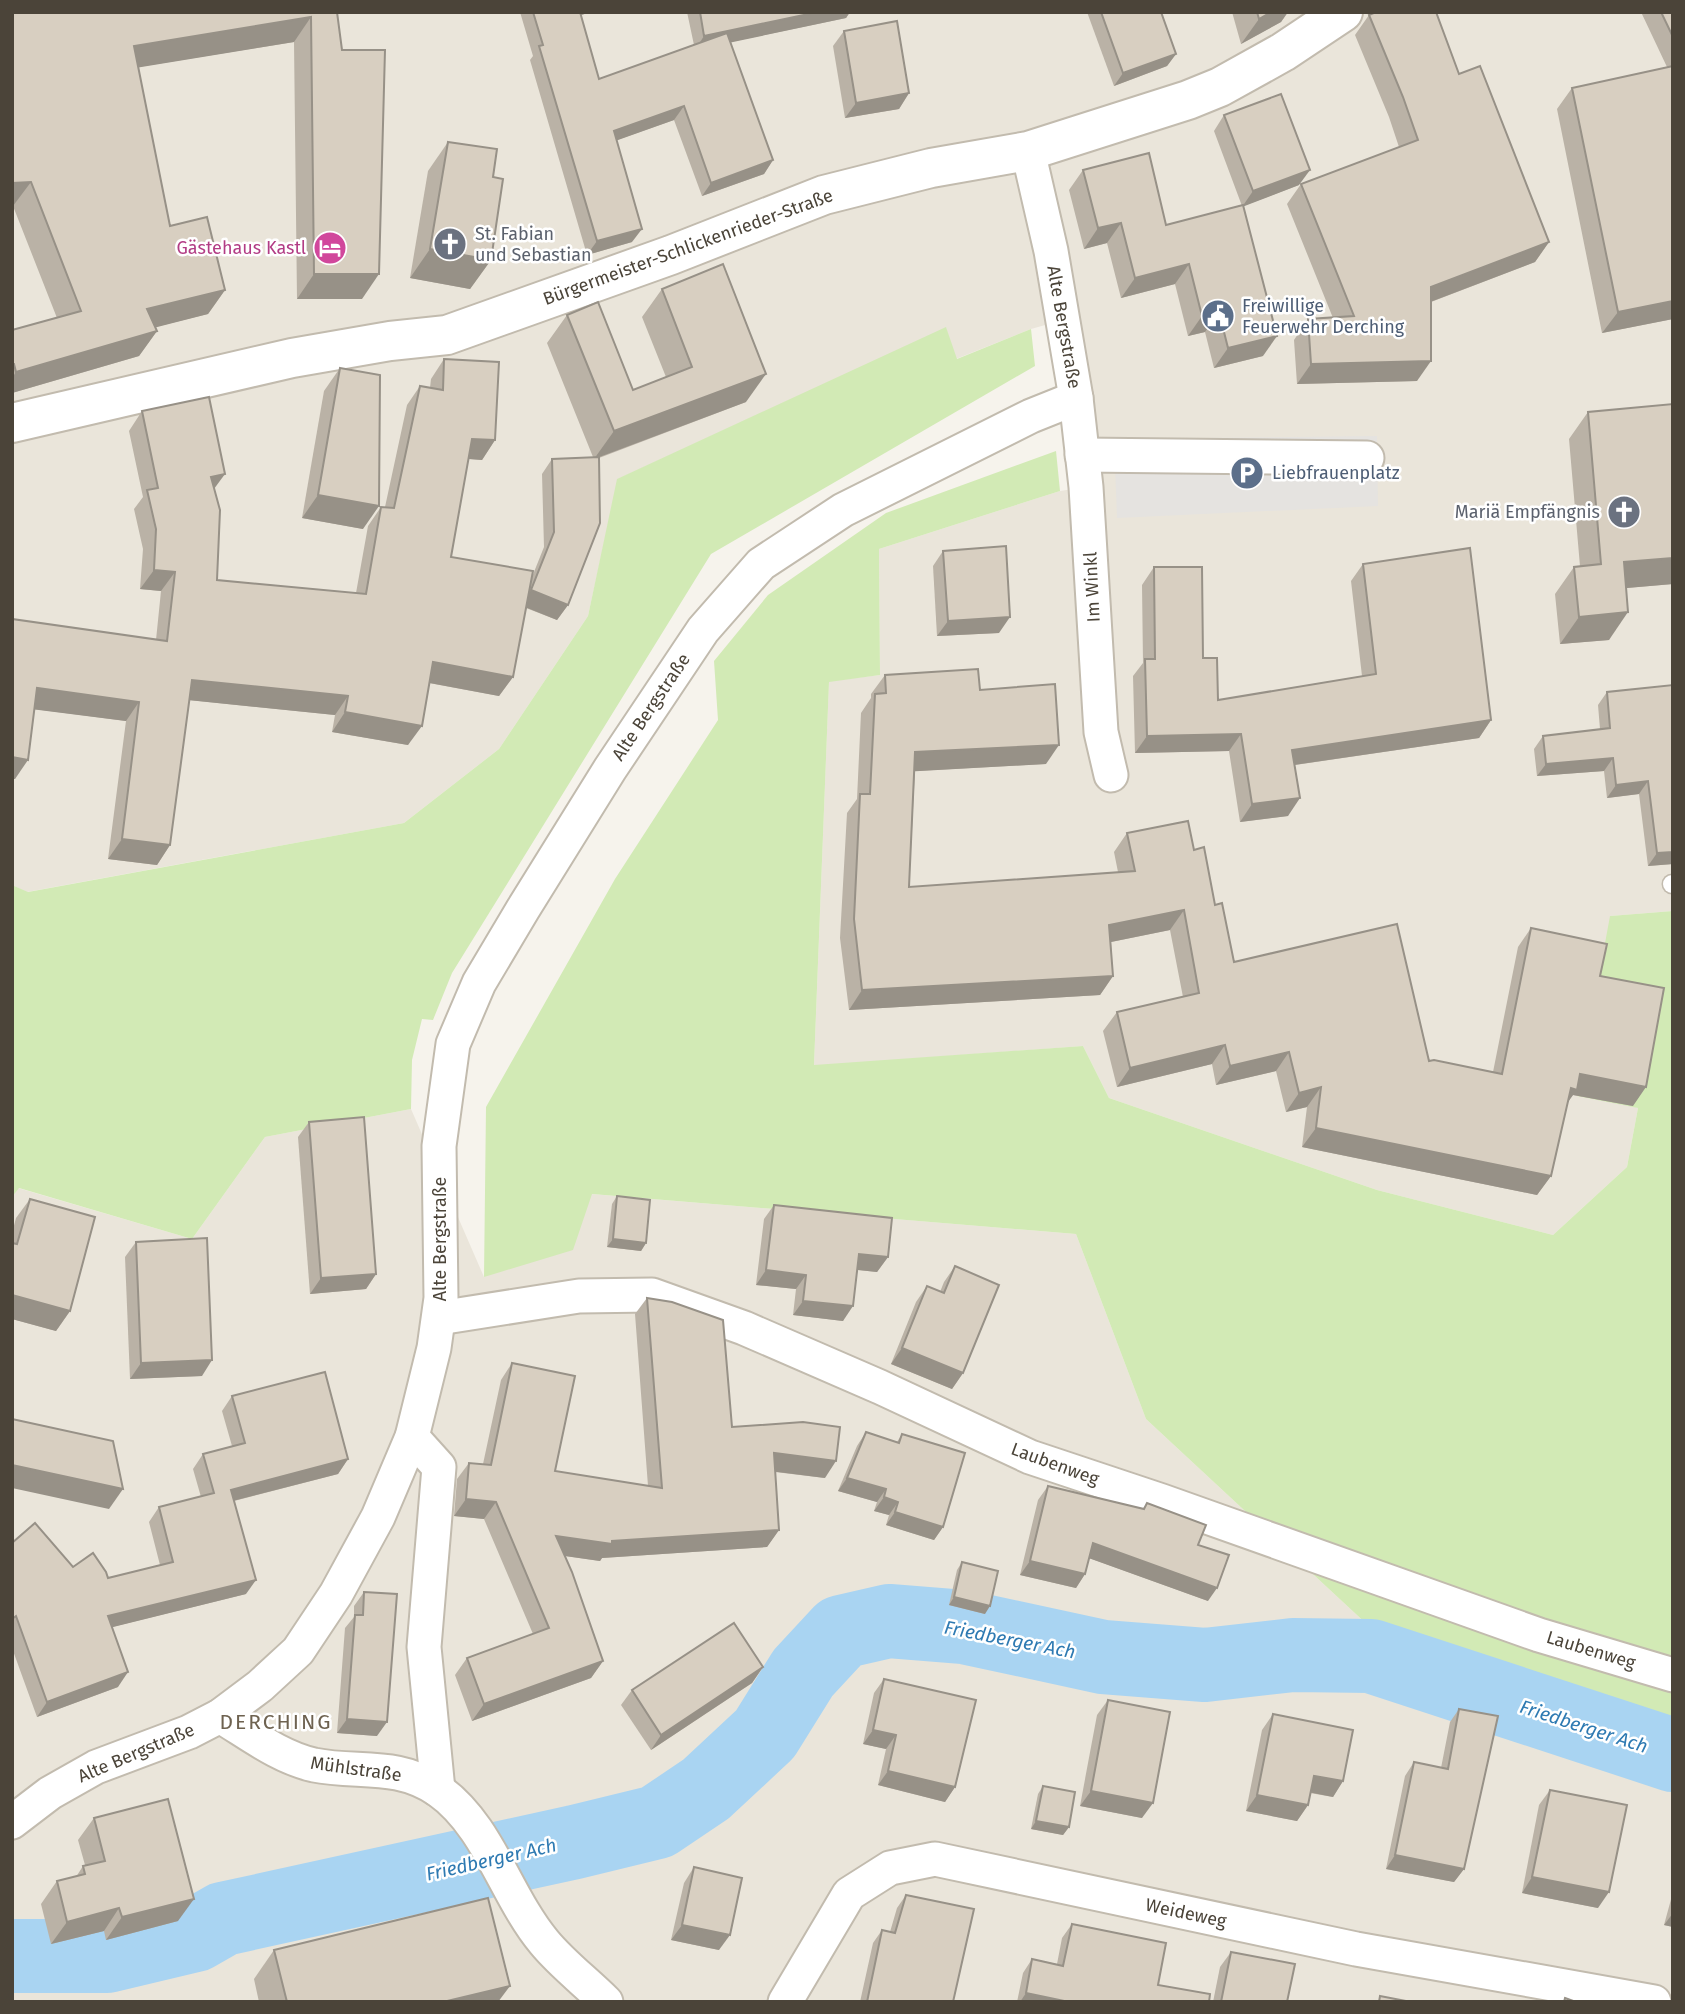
<svg xmlns="http://www.w3.org/2000/svg" width="1685" height="2014" font-family="'Fira Sans',sans-serif">
<rect width="100%" height="100%" fill="#f6f3ec"/>
<!-- residential -->
<g fill="#eae5da">
<polygon points="12,12 1673,12 1673,911 1610,916 1633,1106 1638,1108 1627,1167 1553,1235 1377,1190 1109,1098 1083,1046 814,1066 829,681 880,675 879,549 1060,491 1086,487 1063,320 1031,329 956,359 946,328 618,479 588,616 499,749 404,823 27,892 12,885"/>
<polygon points="411,1109 484,1277 591,1194 1076,1234 1146,1419 1414,1668 1524,1735 1673,1789 1673,2002 12,2002 12,1197 18,1188 192,1239 265,1137"/>
</g>
<!-- green -->
<g fill="#d2eab5">
<polygon points="946,327 957,359 1031,329 1035,366 711,554 452,973 433,1020 422,1019 412,1060 411,1109 265,1137 192,1239 19,1188 12,1197 12,885 28,892 404,823 499,749 588,616 617,479"/>
<polygon points="1056,451 1060,491 879,549 880,675 829,682 814,1065 1083,1046 1109,1098 1377,1190 1553,1235 1627,1167 1638,1108 1577,1096 1610,916 1673,911 1673,1747 1414,1668 1146,1419 1076,1234 592,1194 573,1250 484,1277 486,1107 615,879 718,720 714,661 768,595 886,513"/>
</g>
<!-- parking -->
<polygon fill="#e5e3e0" points="1377,436 1378,506 1117,518 1114,439"/>
<g fill="none" stroke-linecap="round" stroke-linejoin="round">
<!-- river -->
<polyline stroke="#a9d4f2" stroke-width="74" points="12,1956 107,1956 195,1935 223,1919 575,1842 657,1822 706,1789 765,1734 803,1673 841,1632 889,1621 964,1627 1103,1657 1205,1665 1293,1655 1371,1656 1673,1755"/>
<defs>
<polyline id="service" points="1672,884 1673,884"/>
<g id="minor">
<polyline points="1028,151 1051,251 1076,398 1086,487 1101,732 1111,775"/>
<polyline points="1082,455 1367,458"/>
<polyline points="439,1318 579,1296 652,1295 744,1328 880,1387 1030,1457 1162,1501 1539,1635 1673,1675"/>
<polyline points="412,1437 439,1467 424,1647 438,1790"/>
<path d="M 220,1716 C 250,1734 279,1757 314,1765 C 358,1774 396,1762 438,1790 C 489,1826 505,1895 544,1942 C 562,1964 586,1982 606,2002"/>
<polyline points="12,1822 50,1793 96,1767 189,1732 220,1716 260,1686 298,1651 336,1594 378,1517 412,1437 434,1348 441,1298 439,1146 453,1044 479,983 523,909 610,769 703,630 761,564 843,510 1031,416 1076,398"/>
<polyline points="785,2002 849,1894 890,1868 935,1859 1356,1949 1654,2002"/>
</g>
<polyline id="tertiary" points="12,423 292,358 390,341 447,335 671,255 824,195 931,168 1028,151 1188,100 1220,87 1283,52 1343,12"/>
</defs>
<!-- service casing -->
<use href="#service" stroke="#c2bbae" stroke-width="21"/>
<!-- minor casing -->
<use href="#minor" stroke="#c2bbae" stroke-width="37"/>
<!-- tertiary casing -->
<use href="#tertiary" stroke="#c2bbae" stroke-width="42"/>
<!-- service -->
<use href="#service" stroke="#fff" stroke-width="18"/>
<!-- minor -->
<use href="#minor" stroke="#fff" stroke-width="33"/>
<!-- tertiary -->
<use href="#tertiary" stroke="#fff" stroke-width="38"/>
</g>
<!-- wall -->
<g fill="#bab2a6">
<polygon points="12,12 337,12 362,299 297,299 294,42 138,67 170,226 225,290 208,314 155,327 157,331 139,356 12,393 12,330 57,318 13,206"/>
<polygon points="520,12 591,12 581,15 599,79 694,45 687,12 850,12 846,18 730,42 773,160 764,174 702,196 674,120 617,140 632,242 587,255 530,60 533,56"/>
<polygon points="1087,12 1161,12 1176,54 1167,66 1114,86"/>
<polygon points="1232,12 1288,12 1281,22 1241,44"/>
<polygon points="1641,12 1673,12 1673,319 1602,333 1557,109 1572,88 1667,67"/>
<polygon points="1369,15 1459,74 1549,242 1535,262 1431,302 1417,381 1297,384 1294,340 1308,319 1333,318 1287,204 1301,184 1399,147 1389,117 1355,35"/>
<polygon points="844,31 909,93 899,109 845,118 833,46"/>
<polygon points="1224,115 1299,185 1243,206 1263,356 1214,368 1205,332 1188,336 1175,284 1121,298 1107,243 1084,249 1069,190 1083,170 1166,225 1242,206 1214,131"/>
<polygon points="448,142 493,177 491,260 470,289 410,278 428,171"/>
<polygon points="662,289 746,402 599,458 568,605 557,620 526,608 513,677 499,696 429,683 408,745 332,732 335,715 189,700 170,845 157,865 108,859 126,721 34,709 15,779 12,619 156,640 161,591 140,589 143,549 134,509 143,497 129,431 142,411 214,489 217,580 356,593 368,526 381,507 385,507 407,405 420,386 430,388 431,379 444,359 495,440 482,460 468,459 451,557 532,577 544,547 542,474 552,459 593,457 547,343 567,315 633,390 666,377 642,317"/>
<polygon points="340,368 363,529 302,518 324,391"/>
<polygon points="1673,404 1673,584 1626,588 1609,640 1560,644 1555,594 1574,567 1580,566 1569,439 1588,412"/>
<polygon points="943,551 999,633 937,636 933,566"/>
<polygon points="1363,564 1491,720 1479,738 1295,765 1288,816 1240,822 1229,751 1135,753 1133,676 1143,663 1142,585 1154,567 1203,658 1218,700 1362,676 1351,581"/>
<polygon points="885,675 980,690 1046,764 915,771 909,887 1118,872 1114,852 1127,833 1194,850 1215,905 1234,962 1429,1061 1493,1072 1518,947 1531,928 1600,976 1633,1106 1573,1095 1567,1103 1551,1176 1537,1195 1302,1147 1307,1107 1286,1112 1276,1071 1216,1085 1212,1064 1117,1087 1103,1031 1117,1012 1183,997 1170,930 1111,942 1113,976 1100,995 849,1010 840,938 847,813 857,799 861,713 871,698 871,694"/>
<polygon points="1673,685 1673,864 1648,866 1639,794 1607,798 1604,771 1537,776 1534,749 1543,736 1600,729 1598,705 1607,692"/>
<polygon points="309,1122 376,1274 366,1289 310,1294 298,1137"/>
<polygon points="617,1196 646,1243 641,1251 607,1247 612,1204"/>
<polygon points="30,1199 70,1311 56,1331 12,1319 12,1233 16,1218"/>
<polygon points="774,1205 888,1257 877,1272 858,1270 843,1321 793,1315 796,1289 756,1285 764,1219"/>
<polygon points="136,1242 202,1376 130,1379 125,1257"/>
<polygon points="955,1266 963,1373 952,1389 891,1364 916,1302 927,1286 940,1292 944,1282"/>
<polygon points="647,1298 732,1427 825,1478 775,1472 779,1530 767,1547 602,1558 600,1561 565,1556 603,1661 591,1678 472,1721 455,1675 467,1658 533,1634 484,1519 454,1516 457,1479 469,1463 483,1464 501,1380 512,1363 555,1471 648,1486 635,1314"/>
<polygon points="232,1396 348,1459 338,1474 234,1501 246,1594 112,1627 118,1687 37,1717 12,1648 12,1543 73,1567 108,1578 160,1565 149,1522 159,1507 201,1497 193,1469 203,1454 232,1446 222,1411"/>
<polygon points="866,1432 897,1442 902,1434 943,1527 934,1540 886,1525 889,1515 874,1511 877,1502 838,1491 857,1446"/>
<polygon points="1048,1486 1143,1509 1147,1503 1198,1545 1208,1601 1089,1558 1085,1574 1076,1588 1020,1575 1038,1500"/>
<polygon points="962,1562 985,1614 949,1605 957,1570"/>
<polygon points="364,1592 377,1736 337,1733 345,1628 354,1617 354,1606"/>
<polygon points="763,1667 752,1683 651,1750 621,1705 632,1690"/>
<polygon points="884,1679 955,1787 945,1802 878,1785 886,1749 863,1744 874,1693"/>
<polygon points="1108,1700 1142,1818 1080,1806 1097,1715"/>
<polygon points="1459,1709 1464,1869 1454,1882 1386,1869 1405,1776 1414,1762 1441,1768 1450,1722"/>
<polygon points="1273,1714 1343,1781 1333,1797 1310,1793 1308,1805 1297,1821 1246,1811 1262,1730"/>
<polygon points="1043,1786 1069,1827 1063,1835 1031,1829 1038,1794"/>
<polygon points="1550,1790 1598,1908 1522,1893 1539,1805"/>
<polygon points="94,1818 178,1921 106,1940 104,1931 51,1944 41,1904 57,1881 76,1877 83,1866 85,1865 78,1840"/>
<polygon points="694,1867 719,1950 671,1940 684,1883"/>
<polygon points="1673,1892 1673,1927 1664,1925"/>
<polygon points="906,1895 953,2002 860,2002 873,1943 882,1930 890,1932 897,1908"/>
<polygon points="1072,1924 1158,1985 1209,2002 1017,2002 1023,1973 1032,1959 1057,1964 1062,1938"/>
<polygon points="274,1950 498,2002 259,2002 254,1979"/>
<polygon points="1231,1952 1287,2002 1213,2002 1220,1967"/>
</g>
<!-- shaded-wall -->
<g fill="#979187">
<polygon points="573,12 591,12 568,19"/>
<polygon points="818,12 850,12 846,18 695,50 704,36"/>
<polygon points="1271,12 1288,12 1281,22 1241,44 1259,19"/>
<polygon points="311,17 294,42 117,71 134,46"/>
<polygon points="1176,54 1167,66 1114,86 1123,73"/>
<polygon points="909,93 899,109 845,118 856,103"/>
<polygon points="684,106 674,120 604,145 614,131"/>
<polygon points="773,160 764,174 702,196 711,183"/>
<polygon points="1310,170 1299,185 1242,207 1253,191"/>
<polygon points="31,182 13,206 12,207 12,183"/>
<polygon points="1121,223 1107,243 1084,249 1098,228"/>
<polygon points="642,229 632,242 587,255 597,241"/>
<polygon points="1549,242 1535,262 1417,307 1431,287"/>
<polygon points="430,249 491,260 470,289 410,278"/>
<polygon points="1189,264 1175,284 1121,298 1135,278"/>
<polygon points="314,274 379,274 362,299 297,299"/>
<polygon points="225,290 208,314 130,334 147,309"/>
<polygon points="1673,301 1673,319 1602,333 1618,312"/>
<polygon points="1219,312 1205,332 1188,336 1202,316"/>
<polygon points="157,331 139,356 12,393 12,378 16,372"/>
<polygon points="1277,336 1263,356 1214,368 1228,348"/>
<polygon points="1431,361 1417,381 1297,384 1311,364"/>
<polygon points="766,374 746,402 594,459 614,431"/>
<polygon points="472,439 495,440 482,460 458,458"/>
<polygon points="225,474 211,493 211,477"/>
<polygon points="318,495 379,506 363,529 302,518"/>
<polygon points="1673,558 1673,584 1604,590 1624,562"/>
<polygon points="154,570 175,572 161,591 140,589"/>
<polygon points="531,590 568,605 557,620 520,605"/>
<polygon points="1628,612 1609,640 1560,644 1579,617"/>
<polygon points="1010,617 999,633 937,636 948,621"/>
<polygon points="433,662 513,677 499,696 419,681"/>
<polygon points="192,680 348,696 335,715 178,699"/>
<polygon points="37,688 139,702 126,721 23,708"/>
<polygon points="345,712 422,726 408,745 332,732"/>
<polygon points="1491,720 1479,738 1280,767 1292,750"/>
<polygon points="1241,734 1229,751 1135,753 1147,736"/>
<polygon points="1059,745 1046,764 902,772 915,752"/>
<polygon points="12,757 28,760 15,779 12,779"/>
<polygon points="1613,758 1604,771 1537,776 1546,764"/>
<polygon points="1648,781 1639,794 1607,798 1616,785"/>
<polygon points="1300,798 1288,816 1240,822 1252,804"/>
<polygon points="122,839 170,845 157,865 108,859"/>
<polygon points="1673,852 1673,864 1648,866 1657,853"/>
<polygon points="1184,910 1170,930 1096,945 1109,925"/>
<polygon points="1113,976 1100,995 849,1010 862,990"/>
<polygon points="1225,1045 1212,1064 1117,1087 1130,1068"/>
<polygon points="1289,1052 1276,1071 1216,1085 1230,1066"/>
<polygon points="1580,1074 1646,1087 1633,1106 1573,1095 1563,1109 1557,1108"/>
<polygon points="1321,1087 1307,1107 1286,1112 1299,1093"/>
<polygon points="1316,1128 1551,1176 1537,1195 1302,1147"/>
<polygon points="613,1239 646,1243 641,1251 607,1247"/>
<polygon points="859,1254 888,1257 877,1272 849,1269"/>
<polygon points="766,1270 806,1275 796,1289 756,1285"/>
<polygon points="376,1274 366,1289 310,1294 321,1278"/>
<polygon points="12,1295 70,1311 56,1331 12,1319"/>
<polygon points="803,1301 853,1306 843,1321 793,1315"/>
<polygon points="902,1348 963,1373 952,1389 891,1364"/>
<polygon points="212,1360 202,1376 130,1379 141,1363"/>
<polygon points="774,1453 836,1461 825,1478 762,1470"/>
<polygon points="348,1459 338,1474 221,1504 231,1490"/>
<polygon points="12,1465 123,1489 109,1509 12,1488"/>
<polygon points="847,1478 886,1489 877,1502 838,1491"/>
<polygon points="884,1497 898,1502 889,1515 874,1511"/>
<polygon points="466,1499 496,1502 484,1519 454,1516"/>
<polygon points="895,1512 943,1527 934,1540 886,1525"/>
<polygon points="779,1530 767,1547 602,1558 600,1561 544,1553 556,1536 612,1541"/>
<polygon points="1093,1543 1217,1588 1208,1601 1083,1556"/>
<polygon points="1030,1561 1085,1574 1076,1588 1020,1575"/>
<polygon points="256,1580 246,1594 97,1631 108,1616"/>
<polygon points="954,1597 990,1606 985,1614 949,1605"/>
<polygon points="603,1661 591,1678 472,1721 484,1704"/>
<polygon points="763,1667 752,1683 651,1750 661,1735"/>
<polygon points="128,1672 118,1687 37,1717 47,1702"/>
<polygon points="347,1719 387,1722 377,1736 337,1733"/>
<polygon points="873,1730 896,1735 886,1749 863,1744"/>
<polygon points="888,1771 955,1787 945,1802 878,1785"/>
<polygon points="1314,1776 1343,1781 1333,1797 1303,1791"/>
<polygon points="1091,1791 1153,1803 1142,1818 1080,1806"/>
<polygon points="1257,1795 1308,1805 1297,1821 1246,1811"/>
<polygon points="1036,1821 1069,1827 1063,1835 1031,1829"/>
<polygon points="1395,1855 1464,1869 1454,1882 1386,1869"/>
<polygon points="1532,1877 1609,1892 1598,1908 1522,1893"/>
<polygon points="194,1899 178,1921 106,1940 122,1917"/>
<polygon points="119,1908 104,1931 51,1944 67,1922"/>
<polygon points="1673,1913 1673,1927 1664,1925"/>
<polygon points="682,1925 730,1935 719,1950 671,1940"/>
<polygon points="510,1986 498,2002 443,2002"/>
<polygon points="1026,1993 1069,2002 1020,2002"/>
</g>
<!-- building -->
<g fill="#d8cfc1" stroke="#979187" stroke-width="2">
<polygon points="12,12 337,12 342,50 385,50 379,274 314,274 311,17 134,46 170,226 207,217 225,290 147,309 157,331 16,372 14,364 12,364 12,330 81,311 31,182 12,183"/>
<polygon points="533,12 580,12 599,79 727,33 773,160 711,183 684,106 614,131 642,229 597,241 539,46 543,45"/>
<polygon points="700,12 818,12 704,36"/>
<polygon points="1101,12 1161,12 1176,54 1123,73"/>
<polygon points="1257,12 1271,12 1259,19"/>
<polygon points="1376,12 1436,12 1459,74 1480,66 1549,242 1431,287 1431,361 1311,364 1308,319 1354,316 1301,184 1418,140 1403,97 1369,15"/>
<polygon points="1661,12 1673,12 1673,37"/>
<polygon points="897,21 909,93 856,103 844,31"/>
<polygon points="1673,66 1673,301 1618,312 1572,88"/>
<polygon points="1281,94 1310,170 1253,191 1224,115"/>
<polygon points="448,142 497,149 493,177 503,179 491,260 430,249"/>
<polygon points="1149,153 1166,225 1243,205 1277,336 1228,348 1219,312 1202,316 1189,264 1135,278 1121,223 1098,228 1083,170"/>
<polygon points="723,264 766,374 614,431 567,315 598,302 633,390 692,367 662,289"/>
<polygon points="444,359 499,362 495,440 472,439 451,557 533,571 513,677 433,662 422,726 345,712 348,696 192,680 170,845 122,839 139,702 37,688 28,760 12,757 12,619 167,641 175,572 154,570 156,529 147,490 158,488 142,411 209,397 225,474 211,477 220,510 217,580 366,594 381,507 394,508 420,386 443,390"/>
<polygon points="340,368 380,375 379,506 318,495"/>
<polygon points="1673,404 1673,558 1624,562 1628,612 1579,617 1574,567 1601,564 1588,412"/>
<polygon points="599,457 600,523 568,605 531,590 554,532 552,459"/>
<polygon points="1006,546 1010,617 948,621 943,551"/>
<polygon points="1470,548 1491,720 1292,750 1300,798 1252,804 1241,734 1147,736 1145,659 1155,659 1154,567 1202,567 1203,658 1217,658 1218,700 1376,674 1363,564"/>
<polygon points="978,669 980,690 1055,684 1059,745 915,752 909,887 1135,871 1127,833 1188,821 1194,850 1204,847 1215,905 1222,903 1234,962 1397,924 1429,1061 1434,1060 1502,1074 1531,928 1607,944 1600,976 1664,988 1646,1087 1580,1074 1577,1090 1571,1088 1551,1176 1316,1128 1321,1087 1299,1093 1289,1052 1230,1066 1225,1045 1130,1068 1117,1012 1199,993 1184,910 1109,925 1113,976 862,990 854,919 860,794 870,794 875,694 886,693 885,675"/>
<polygon points="1673,685 1673,852 1657,853 1648,781 1616,785 1613,758 1546,764 1543,736 1610,728 1607,692"/>
<polygon points="364,1117 376,1274 321,1278 309,1122"/>
<polygon points="617,1196 650,1200 646,1243 613,1239"/>
<polygon points="30,1199 95,1217 70,1311 12,1295 12,1243 17,1244"/>
<polygon points="774,1205 892,1218 888,1257 859,1254 853,1306 803,1301 806,1275 766,1270"/>
<polygon points="207,1238 212,1360 141,1363 136,1242"/>
<polygon points="955,1266 999,1285 963,1373 902,1348 927,1286 944,1293"/>
<polygon points="647,1298 672,1302 723,1320 732,1427 803,1422 840,1427 836,1461 774,1453 779,1530 612,1541 612,1544 556,1536 572,1572 603,1661 484,1704 467,1658 549,1628 496,1502 466,1499 469,1463 491,1465 512,1363 575,1376 555,1471 662,1488"/>
<polygon points="325,1372 348,1459 231,1490 256,1580 108,1616 128,1672 47,1702 16,1616 12,1619 12,1543 35,1523 73,1567 93,1553 106,1572 108,1578 173,1562 159,1507 214,1493 203,1454 245,1443 232,1396"/>
<polygon points="12,1419 113,1441 123,1489 12,1465"/>
<polygon points="866,1432 899,1443 902,1434 965,1453 943,1527 895,1512 898,1502 884,1497 886,1489 847,1478"/>
<polygon points="1048,1486 1144,1509 1147,1503 1206,1525 1198,1545 1229,1555 1217,1588 1093,1543 1085,1574 1030,1561"/>
<polygon points="962,1562 998,1571 990,1606 954,1597"/>
<polygon points="364,1592 397,1594 387,1722 347,1719 355,1615 363,1615"/>
<polygon points="734,1623 763,1667 661,1735 632,1690"/>
<polygon points="884,1679 976,1700 955,1787 888,1771 896,1735 873,1730"/>
<polygon points="1108,1700 1170,1712 1153,1803 1091,1791"/>
<polygon points="1459,1709 1498,1716 1464,1869 1395,1855 1414,1762 1448,1769"/>
<polygon points="1273,1714 1353,1730 1343,1781 1314,1776 1308,1805 1257,1795"/>
<polygon points="1043,1786 1075,1792 1069,1827 1036,1821"/>
<polygon points="1550,1790 1627,1805 1609,1892 1532,1877"/>
<polygon points="168,1799 194,1899 122,1917 119,1908 67,1922 57,1881 85,1874 83,1866 105,1861 94,1818"/>
<polygon points="694,1867 742,1878 730,1935 682,1925"/>
<polygon points="906,1895 974,1909 953,2002 867,2002 882,1930 895,1933"/>
<polygon points="488,1898 510,1986 443,2002 287,2002 274,1950"/>
<polygon points="1072,1924 1166,1943 1158,1985 1210,1994 1209,2002 1069,2002 1026,1993 1032,1959 1063,1966"/>
<polygon points="1231,1952 1295,1964 1287,2002 1221,2002"/>
<polygon points="1380,1996 1411,2002 1379,2002"/>
<polygon points="1565,1998 1576,2002 1564,2002"/>
</g>
<!-- icons -->
<defs>
<symbol id="church-disc" viewBox="-11 -11 22 22"><circle r="9.5" fill="#6b7280" stroke="#fff"/><path d="M-1.2-6h2.4v3.5h3.3v2.4h-3.3V6h-2.4V-.1h-3.3v-2.4h3.3Z" fill="#fff"/></symbol>
<symbol id="hotel-disc" viewBox="-11 -11 22 22"><circle r="9.5" fill="#d1479c" stroke="#fff"/><path d="M-6-4.5h1.5V1H6V5H4.5V3h-9V5H-6ZM-4 0a1.8 1.8 0 1 1 3.6 0ZM.5 0V-2.5h3Q6-2.5 6 0Z" fill="#fff"/></symbol>
<symbol id="civic-disc" viewBox="-11 -11 22 22"><circle r="9.5" fill="#5c6f8a" stroke="#fff"/><path d="M-.6-6.5H3V-4.5H.6V-3L4-1V1h2V6H-6V1h2V-1L-.6-3ZM-1.2 2.5V6h2.4V2.5Z" fill="#fff"/></symbol>
<symbol id="parking-disc" viewBox="-11 -11 22 22"><circle r="9.5" fill="#5c6f8a" stroke="#fff"/><path d="M-3.5-5.5H1a3.5 3.5 0 0 1 0 7H-1V5.5H-3.5ZM-1-3.4V-.6H.8a1.4 1.4 0 0 0 0-2.8Z" fill="#fff"/></symbol>
</defs>
<g fill-rule="evenodd">
<use href="#church-disc" x="431" y="225" width="38" height="38"/>
<use href="#hotel-disc" x="311" y="229" width="38" height="38"/>
<use href="#civic-disc" x="1199" y="297" width="38" height="38"/>
<use href="#parking-disc" x="1228" y="454" width="38" height="38"/>
<use href="#church-disc" x="1605" y="493" width="38" height="38"/>
</g>
<g text-anchor="middle" stroke-width="5" stroke-linejoin="round" paint-order="stroke">
<!-- worship labels -->
<g font-size="18" fill="#5b616d" stroke="#fff" text-anchor="start">
<text x="475" y="240">St. Fabian<tspan x="475" dy="21">und Sebastian</tspan></text>
<text x="1600" y="518" text-anchor="end">Mariä Empfängnis</text>
</g>
<!-- street labels -->
<g font-size="18" fill="#4b4439" stroke="#fff">
<text transform="translate(688 247) rotate(-20)" y="6">Bürgermeister-Schlickenrieder-Straße</text>
<text transform="translate(1064 327) rotate(80)" y="6">Alte Bergstraße</text>
<text transform="translate(1092 587) rotate(-93)" y="6">Im Winkl</text>
<text transform="translate(651 707) rotate(-56)" y="6">Alte Bergstraße</text>
<text transform="translate(440 1239) rotate(-90)" y="6">Alte Bergstraße</text>
<text transform="translate(1055 1464) rotate(20)" y="6">Laubenweg</text>
<text transform="translate(1591 1650) rotate(17)" y="6">Laubenweg</text>
<text transform="translate(136 1753) rotate(-23)" y="6">Alte Bergstraße</text>
<text transform="translate(356 1769) rotate(8)" y="6">Mühlstraße</text>
<text transform="translate(1186 1913) rotate(12)" y="6">Weideweg</text>
</g>
<!-- hotel labels -->
<g font-size="18" fill="#b23c85" stroke="#fff" text-anchor="end">
<text x="306" y="254">Gästehaus Kastl</text>
</g>
<!-- service labels -->
<g font-size="18" fill="#4e5e75" stroke="#fff" text-anchor="start">
<text x="1242" y="312">Freiwillige<tspan x="1242" dy="21">Feuerwehr Derching</tspan></text>
<text x="1272" y="479">Liebfrauenplatz</text>
</g>
<!-- water labels -->
<g font-size="19" font-style="italic" fill="#2e7ab2" stroke="#fff">
<text transform="translate(1010 1639) rotate(11)" y="7">Friedberger Ach</text>
<text transform="translate(1584 1726) rotate(18)" y="7">Friedberger Ach</text>
<text transform="translate(491 1859) rotate(-13)" y="7">Friedberger Ach</text>
</g>
<!-- quarter labels -->
<g font-size="21" letter-spacing="2" fill="#6e6250" stroke="#fff">
<text x="276" y="1729">DERCHING</text>
</g>
</g>
<!-- border -->
<rect width="1685" height="2014" fill="none" stroke="#4b4439" stroke-width="28"/>
</svg>
